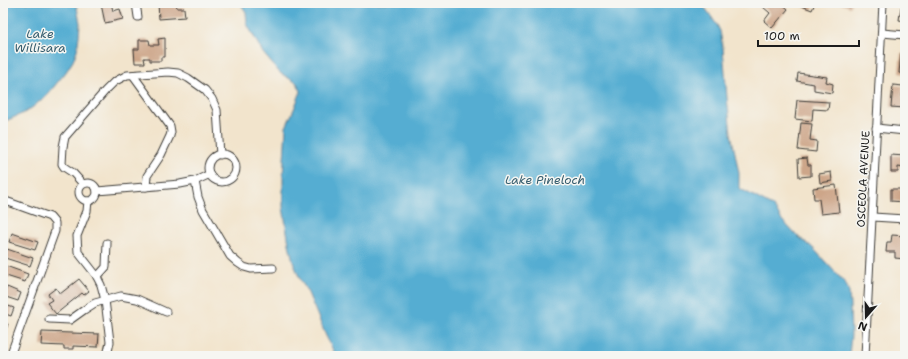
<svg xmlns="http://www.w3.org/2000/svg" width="908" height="359" font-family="'Shantell Sans',sans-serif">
<rect width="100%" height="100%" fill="#f6f6f2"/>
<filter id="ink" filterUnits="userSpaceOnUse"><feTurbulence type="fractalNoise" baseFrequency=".025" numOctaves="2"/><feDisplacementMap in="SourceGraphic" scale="8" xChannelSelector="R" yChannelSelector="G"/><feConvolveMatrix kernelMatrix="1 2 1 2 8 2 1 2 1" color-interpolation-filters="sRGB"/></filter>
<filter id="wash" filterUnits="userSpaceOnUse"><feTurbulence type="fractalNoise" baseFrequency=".012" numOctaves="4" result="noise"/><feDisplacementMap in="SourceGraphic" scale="16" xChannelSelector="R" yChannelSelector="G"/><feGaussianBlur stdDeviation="0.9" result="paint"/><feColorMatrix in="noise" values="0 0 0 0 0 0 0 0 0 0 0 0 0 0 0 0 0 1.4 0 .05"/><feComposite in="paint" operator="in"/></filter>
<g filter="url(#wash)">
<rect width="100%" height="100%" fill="#f2e4cc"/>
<!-- water -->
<g fill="#55add2" stroke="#386477">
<polygon points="3,3 76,3 80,23 79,36 77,50 73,61 66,72 48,94 33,107 24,113 3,122"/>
<polygon points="240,3 695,3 706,9 717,25 720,31 723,48 727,98 731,133 739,173 739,188 772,206 777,212 781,219 796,235 812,247 846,284 849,292 850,305 851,335 849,356 336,356 326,336 308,293 299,277 293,261 289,244 283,207 283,176 286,127 294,109 301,91 297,83 280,73 263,53 247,24 246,12"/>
</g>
<g id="blocks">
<!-- building -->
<g fill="#cda689">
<polygon points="105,3 111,3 113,11 120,9 123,19 105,23 101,4"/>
<polygon points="158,3 176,3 177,8 184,8 185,17 159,19"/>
<polygon points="766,3 781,3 788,9 772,28 764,21 770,13 763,7"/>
<polygon points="794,3 815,3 812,10"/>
<polygon points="839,3 852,3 850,7"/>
<polygon points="901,7 905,8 905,21 899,20"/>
<polygon points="165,38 165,57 161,57 161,61 150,61 150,58 144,58 145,63 135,63 134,49 139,49 139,40 149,40 150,45 159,45 158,39"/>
<polygon points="901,53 905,54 905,74 899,73"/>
<polygon points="798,73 827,77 826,82 833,84 832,93 814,90 814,84 797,81"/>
<polygon points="893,85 903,86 902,97 905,97 905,108 891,107"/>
<polygon points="797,100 829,102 828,110 813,109 812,121 795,119"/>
<polygon points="801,123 812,124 810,140 817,141 816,152 798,150"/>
<polygon points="891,155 905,156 905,168 898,167 898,172 891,172"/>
<polygon points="807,158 808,165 811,165 811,176 799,177 798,159"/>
<polygon points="831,172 832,181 820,183 819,174"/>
<polygon points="836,185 839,212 821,214 819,199 814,199 813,188"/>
<polygon points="891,189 905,189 905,202 891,201"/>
<polygon points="12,233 38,242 35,250 9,242"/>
<polygon points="892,235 905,236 905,259 895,258 895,252 886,252 887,242 891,242"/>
<polygon points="7,249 33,258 30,266 5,258"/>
<polygon points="3,265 28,274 25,282 3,275"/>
<polygon points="79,279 89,291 84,295 82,293 56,314 47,303 52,300 48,294 56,288 60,294"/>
<polygon points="7,287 21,293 18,301 3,296"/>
<polygon points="3,304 14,308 11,316 3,313"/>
<polygon points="3,322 8,324 3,338"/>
<polygon points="42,332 99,334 98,347 73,346 73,349 64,349 64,346 41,345"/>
</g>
</g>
</g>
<g filter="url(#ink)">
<use href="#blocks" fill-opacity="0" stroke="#3c3a36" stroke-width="1"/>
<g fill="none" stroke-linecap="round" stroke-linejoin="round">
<defs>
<g id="minor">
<polyline points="136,3 138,17"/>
<polyline points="882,33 905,35"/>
<polyline points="133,75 170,126 171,132 170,136 161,155 147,176 146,187"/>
<polyline points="876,128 905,131"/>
<circle cx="222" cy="168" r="14"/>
<polyline points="195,181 198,197 203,210 230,256 238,263 244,267 251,269 273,268"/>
<circle cx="88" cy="192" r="9"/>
<polyline points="83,184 73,173 64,167 62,164 63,147 65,137 105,91 114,82 127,75 168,72 178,73 188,78 205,90 212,99 217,110 220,155"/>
<polyline points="97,191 180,184 195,181 210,174"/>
<polyline points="3,200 50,217 55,223 55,231 10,356"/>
<polyline points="88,201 87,211 77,236 78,252 96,275 101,285 105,300 110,342 107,356"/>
<polyline points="873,217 905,219"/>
<polyline points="97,277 106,267 107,243"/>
<polyline points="49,319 70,320 84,310 95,303 121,296 137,299 166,312"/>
<polyline points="865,356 883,3"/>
</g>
</defs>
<!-- minor casing -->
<use href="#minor" stroke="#3c3a36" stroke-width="9"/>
<!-- minor -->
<use href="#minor" stroke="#fff" stroke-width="7"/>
</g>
</g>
<g text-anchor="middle" stroke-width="3" stroke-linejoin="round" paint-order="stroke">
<!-- street labels -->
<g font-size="11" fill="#1c1c1c" stroke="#f6f6f2">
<text transform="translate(863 179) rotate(-87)" y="4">OSCEOLA AVENUE</text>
</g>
<!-- water labels -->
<g font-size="12" font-style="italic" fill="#365d6e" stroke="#f6f6f2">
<text x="40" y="38">Lake<tspan x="40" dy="14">Willisara</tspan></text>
<text x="545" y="184">Lake Pineloch</text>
</g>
</g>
<!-- margin -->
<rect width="908" height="359" fill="none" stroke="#f6f6f2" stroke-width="16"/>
<!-- north arrow -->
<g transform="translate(866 317) rotate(200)" stroke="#f6f6f2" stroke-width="3" paint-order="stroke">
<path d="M0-3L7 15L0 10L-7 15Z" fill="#1c1c1c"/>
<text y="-6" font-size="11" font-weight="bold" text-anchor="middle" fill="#1c1c1c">N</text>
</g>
<!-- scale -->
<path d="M758 40v6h101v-6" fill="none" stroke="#1c1c1c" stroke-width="2"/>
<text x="764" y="40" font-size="12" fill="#1c1c1c" stroke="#f6f6f2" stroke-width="3" paint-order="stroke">100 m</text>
</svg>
